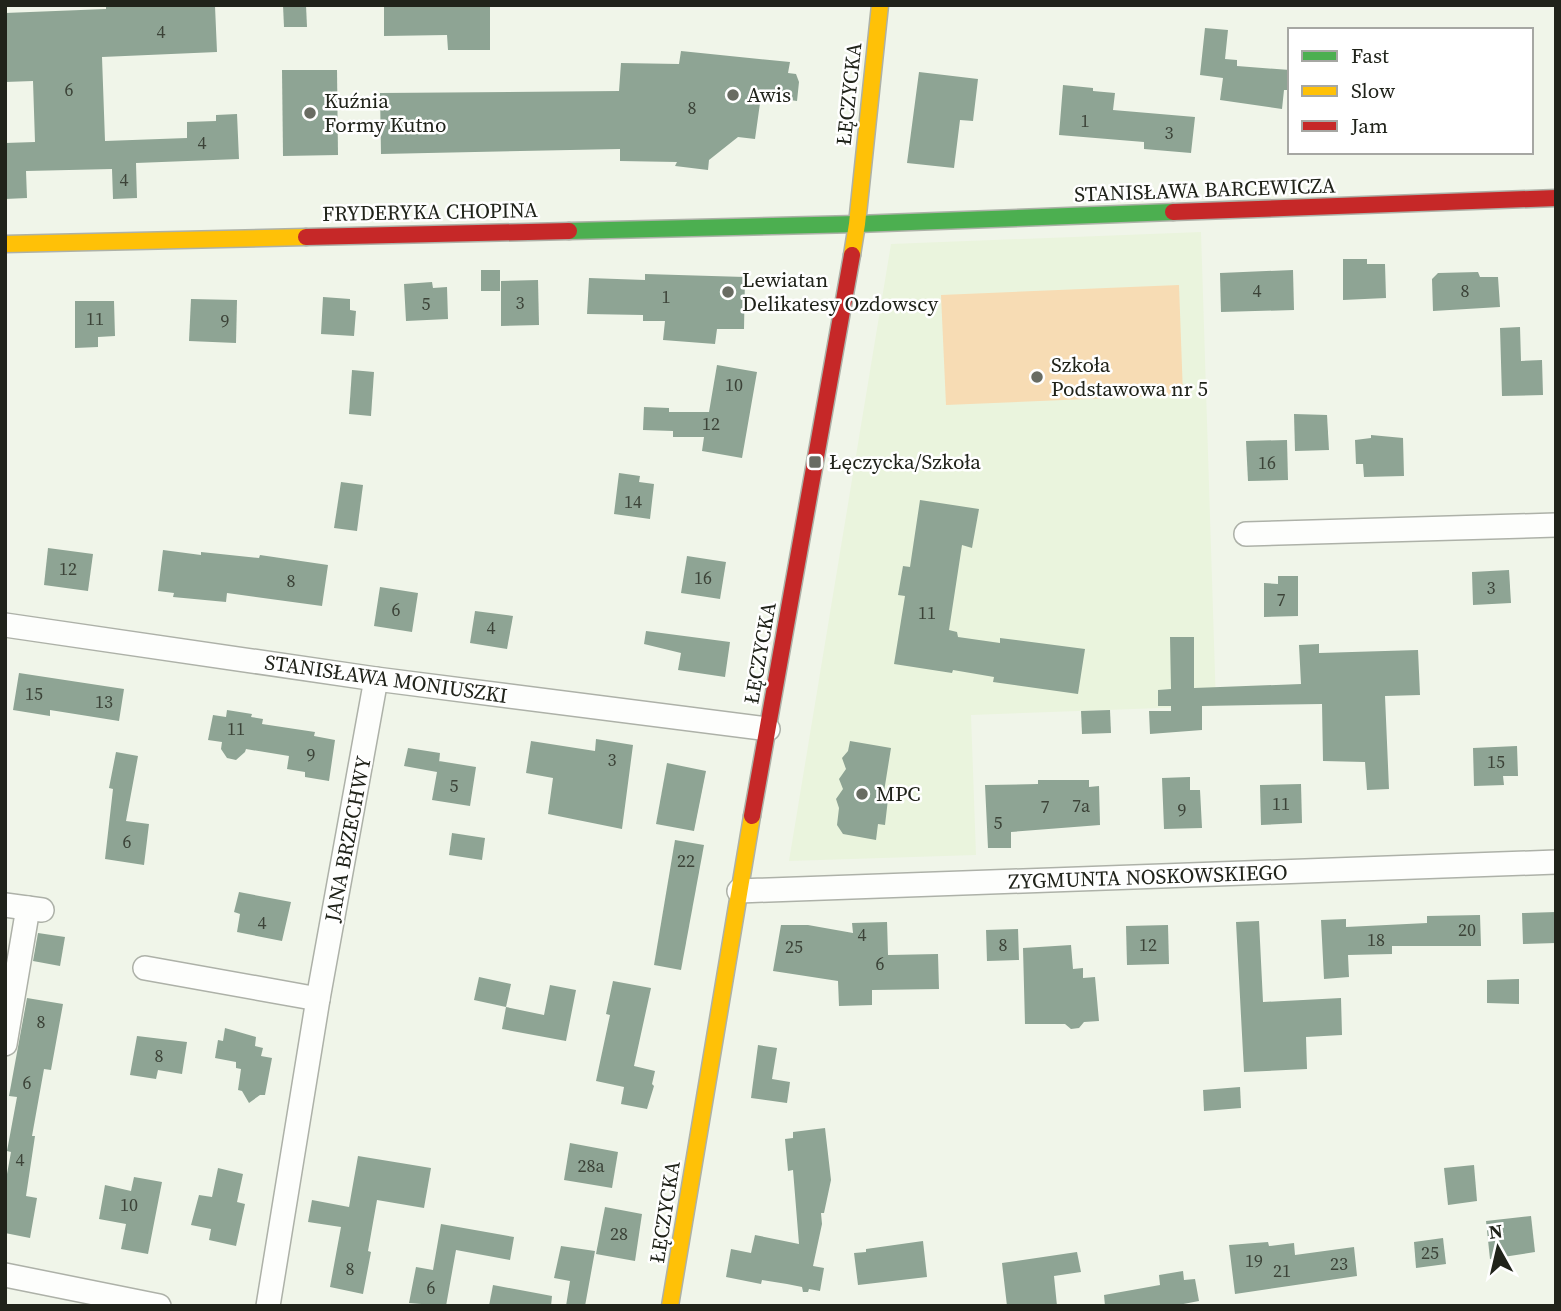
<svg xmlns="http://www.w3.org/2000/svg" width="1561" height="1311" font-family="'Source Serif 4',serif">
<rect width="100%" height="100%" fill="#f0f5e9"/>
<!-- built -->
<polygon fill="#eaf4dd" points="1201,232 1216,706 971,715 976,855 789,861 891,244"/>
<!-- green -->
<polygon fill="#f7dcb4" points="1179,285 1183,395 946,405 941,295"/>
<!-- building -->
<g fill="#8ea494">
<polygon points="106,5 215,6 217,52 102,57 105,141 187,138 187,122 216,121 216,115 237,114 239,159 136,163 137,198 113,199 112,169 26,171 27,198 5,199 5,143 35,142 33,81 5,82 5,13 106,9"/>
<polygon points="283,5 306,5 307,27 284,27"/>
<polygon points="384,5 490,5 490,50 448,50 447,35 384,36"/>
<polygon points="1205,28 1228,30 1225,59 1237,60 1237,66 1290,70 1290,90 1284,90 1282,109 1220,100 1223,78 1200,75"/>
<polygon points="681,51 790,62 788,73 796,74 799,82 797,101 761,96 755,139 738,137 709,160 708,170 675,166 677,162 620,161 620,149 381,154 380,93 619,91 621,63 679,64"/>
<polygon points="282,70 337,70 338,155 283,156"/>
<polygon points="919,72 978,79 973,121 960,120 954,168 907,163"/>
<polygon points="1063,85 1093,88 1093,91 1115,93 1113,110 1195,117 1191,153 1144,149 1144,142 1059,135"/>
<polygon points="1343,259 1367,259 1367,264 1385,264 1386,298 1343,300"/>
<rect x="481" y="270" width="19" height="21"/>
<polygon points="1293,270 1294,310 1221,312 1220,273"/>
<polygon points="1478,272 1480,277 1498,277 1500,307 1433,311 1432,279 1438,273"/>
<polygon points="645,274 745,277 744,329 717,329 715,344 663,340 665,321 643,321 643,315 587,314 589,278 645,280"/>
<polygon points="538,280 539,325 501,326 501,281"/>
<polygon points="432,282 433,288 447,287 448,319 406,321 404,284"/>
<polygon points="323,297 350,299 350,310 356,311 354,336 321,334"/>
<polygon points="191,299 237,300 236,343 189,341"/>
<polygon points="75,301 114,301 115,336 98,337 98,347 75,348"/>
<polygon points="1520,327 1521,361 1542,360 1543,395 1502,396 1500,328"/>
<polygon points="717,365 757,372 742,458 702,451 704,437 673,437 673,431 643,430 644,407 669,408 669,412 709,412"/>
<polygon points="352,370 374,372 371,416 349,414"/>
<polygon points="1294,414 1327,415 1329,450 1295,451"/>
<polygon points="1371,435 1403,438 1404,476 1364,477 1363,464 1356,464 1355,440 1371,438"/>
<polygon points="1287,440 1288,480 1248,481 1246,441"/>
<polygon points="619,473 640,476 639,482 654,484 650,519 614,514"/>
<polygon points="341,482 363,485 357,531 334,528"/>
<polygon points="920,500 979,509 972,548 962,545 949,630 957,632 958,637 1000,643 1000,638 1085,649 1078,694 993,682 994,677 953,670 952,673 894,664 905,596 898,595 903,566 910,567"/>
<polygon points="48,548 93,554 88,591 44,585"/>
<polygon points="163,550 201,555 201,552 259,558 260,555 328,565 322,606 227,593 226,602 173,597 174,593 158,591"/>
<polygon points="687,556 726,562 720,599 681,593"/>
<polygon points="1509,570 1511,603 1473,605 1472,572"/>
<polygon points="1278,576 1298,576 1298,616 1264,617 1264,583 1278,584"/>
<polygon points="380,587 418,593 412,632 374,626"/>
<polygon points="475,611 513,616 507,649 470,643"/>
<polygon points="646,631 730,642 725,677 678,670 681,653 644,644"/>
<polygon points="1170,637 1194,637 1194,688 1301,684 1299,645 1319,644 1319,653 1418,650 1420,695 1385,696 1389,789 1367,790 1365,762 1323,761 1322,704 1202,706 1202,730 1150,734 1149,711 1171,711 1171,706 1158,706 1158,690 1171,689"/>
<polygon points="19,673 124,689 119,721 50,710 50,716 13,710"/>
<polygon points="227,710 252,714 251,717 263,719 262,724 315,732 314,736 335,740 329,781 305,777 305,772 287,769 289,756 246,749 245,752 236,760 227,758 221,749 222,742 208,740 213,715 226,717"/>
<polygon points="1110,710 1111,733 1082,734 1081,711"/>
<polygon points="596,739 633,745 622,829 548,814 553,778 526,773 531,741 595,751"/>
<polygon points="850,741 891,748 883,798 888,799 885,825 878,824 876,840 843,834 837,825 839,808 836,799 843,789 839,779 846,769 842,758 848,751"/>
<polygon points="1517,746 1518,776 1503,776 1504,785 1474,786 1473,748"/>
<polygon points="408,748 440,753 439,763 439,761 476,767 470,806 432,800 437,772 404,766"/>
<polygon points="116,752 138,756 126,821 149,824 144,865 105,859 113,789 109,788"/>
<polygon points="667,763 706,771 694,831 656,824"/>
<polygon points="1190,777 1190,790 1200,790 1202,828 1164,829 1162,778"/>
<polygon points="1038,780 1089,780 1089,787 1099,786 1100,825 1011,832 1011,848 988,848 985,785 1038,784"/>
<polygon points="1301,784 1302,823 1261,825 1260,785"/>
<polygon points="452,833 485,838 482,860 449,855"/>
<polygon points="675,840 704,845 681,970 654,965"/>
<polygon points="239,892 291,902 282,941 237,932 240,914 234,912"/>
<polygon points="1556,912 1556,943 1523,944 1522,913"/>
<polygon points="1480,915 1481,946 1392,946 1392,954 1348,955 1349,977 1324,979 1321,920 1346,919 1346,927 1427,923 1427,916"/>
<polygon points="1259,921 1263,1002 1341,998 1342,1035 1306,1037 1307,1069 1244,1072 1236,922"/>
<polygon points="887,922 888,955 938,954 939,989 872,990 872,1005 839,1006 838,981 773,971 781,925 808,925 853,933 852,923"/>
<polygon points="1168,925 1169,964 1127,965 1126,926"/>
<polygon points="1018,929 1019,960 987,961 986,930"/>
<polygon points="38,933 65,937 60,966 33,961"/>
<polygon points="1071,945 1073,969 1083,968 1083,978 1095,977 1099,1021 1084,1022 1079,1028 1071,1029 1065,1024 1025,1024 1023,948"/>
<polygon points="479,977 511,984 506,1007 474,1000"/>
<polygon points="1519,979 1519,1004 1487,1003 1487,980"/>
<polygon points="613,981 651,988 634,1066 655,1071 652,1084 654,1086 647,1109 621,1104 624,1087 596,1081 610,1015 606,1014"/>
<polygon points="550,985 576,990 566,1041 502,1029 506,1007 544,1015"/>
<polygon points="27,998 63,1004 51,1070 44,1069 32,1136 35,1136 26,1196 37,1198 30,1238 5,1233 5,1185 11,1152 7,1151 17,1097 9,1096"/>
<polygon points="225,1028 256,1037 255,1046 263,1048 261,1056 272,1058 265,1095 260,1095 249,1103 242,1091 238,1090 241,1069 236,1068 236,1062 215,1058 218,1040 223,1041"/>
<polygon points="137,1036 187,1042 182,1074 158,1070 156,1079 130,1075"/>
<polygon points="758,1045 777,1048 772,1079 790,1082 787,1103 751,1098"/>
<polygon points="1240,1087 1241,1108 1204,1111 1203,1090"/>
<polygon points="825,1128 831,1180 824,1213 821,1213 822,1224 813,1266 824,1268 820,1291 809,1289 808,1292 803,1292 802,1287 787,1284 762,1280 761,1284 726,1277 731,1249 751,1253 755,1235 799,1244 793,1170 788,1171 785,1139 793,1138 793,1132"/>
<polygon points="570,1143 618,1152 612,1188 564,1180"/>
<polygon points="358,1156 431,1168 424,1208 377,1200 368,1251 371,1252 363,1294 330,1287 341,1227 308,1222 312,1200 349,1207"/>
<polygon points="1474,1165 1477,1201 1448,1205 1444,1168"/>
<polygon points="218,1168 243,1174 237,1202 245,1204 236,1246 209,1240 211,1229 191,1225 199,1195 212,1197"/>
<polygon points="134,1177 162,1182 148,1254 121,1249 126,1224 99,1219 105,1185 131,1191"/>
<polygon points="605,1207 642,1214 635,1261 596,1254"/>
<polygon points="1531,1216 1535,1252 1490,1259 1486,1221"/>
<polygon points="441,1224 514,1237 510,1260 456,1250 446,1306 409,1303 416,1267 433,1270"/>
<polygon points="1443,1238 1446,1264 1416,1268 1414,1242"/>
<polygon points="923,1241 927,1277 858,1285 854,1253 866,1252 866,1249"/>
<polygon points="1268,1242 1269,1246 1294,1243 1295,1255 1354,1247 1357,1276 1235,1294 1229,1245"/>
<polygon points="561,1246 595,1251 585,1306 566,1306 570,1281 554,1278"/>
<polygon points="1077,1252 1081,1272 1054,1276 1057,1306 1007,1306 1002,1263"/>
<polygon points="1183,1271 1184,1280 1195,1279 1199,1301 1173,1306 1105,1306 1104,1295 1160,1285 1159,1275"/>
<polygon points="493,1285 552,1296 551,1306 489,1306"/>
</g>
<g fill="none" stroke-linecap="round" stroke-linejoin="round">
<defs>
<g id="street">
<polyline points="1246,534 1556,525"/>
<polyline points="5,625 376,679 768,729"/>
<polyline points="739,891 1556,862"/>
<polyline points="5,905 42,910"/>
<polyline points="145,968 318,999"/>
<polyline points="5,1044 28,908"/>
<polyline points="5,1275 159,1306"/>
<polyline points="268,1306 318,999 376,679"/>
</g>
<polyline id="fast" points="569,231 857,224 1173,212"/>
<g id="slow">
<polyline points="5,244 306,237"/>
<polyline points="852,255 857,224 880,5"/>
<polyline points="670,1306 752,816"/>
</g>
<g id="jam">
<polyline points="1173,212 1556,198"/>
<polyline points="306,237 569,231"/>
<polyline points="752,816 852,255"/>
</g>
</defs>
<!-- street casing -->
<use href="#street" stroke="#adb1a8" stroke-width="26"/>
<!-- fast casing -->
<use href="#fast" stroke="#adb1a8" stroke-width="19"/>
<!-- slow casing -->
<use href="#slow" stroke="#adb1a8" stroke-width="19"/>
<!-- jam casing -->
<use href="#jam" stroke="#adb1a8" stroke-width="19"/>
<!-- street -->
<use href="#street" stroke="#fdfefc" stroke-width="23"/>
<!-- fast -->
<use href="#fast" stroke="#4caf50" stroke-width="16"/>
<!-- slow -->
<use href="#slow" stroke="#ffc107" stroke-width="16"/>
<!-- jam -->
<use href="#jam" stroke="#c62828" stroke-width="16"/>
</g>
<!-- markers -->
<g fill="#696c62" stroke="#fff" stroke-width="2.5">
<circle cx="733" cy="95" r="7"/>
<circle cx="310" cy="113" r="7"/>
<circle cx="728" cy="292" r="7"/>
<circle cx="1037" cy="377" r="7"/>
<rect x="808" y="455" width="14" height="14" rx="3.5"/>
<circle cx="862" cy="794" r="7"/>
</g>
<g text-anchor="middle" stroke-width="5" stroke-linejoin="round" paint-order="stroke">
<!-- number labels -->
<g font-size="18" fill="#3c4338">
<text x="161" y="38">4</text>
<text x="69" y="96">6</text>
<text x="692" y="114">8</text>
<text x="1085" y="127">1</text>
<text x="1169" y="139">3</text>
<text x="202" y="149">4</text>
<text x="124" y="186">4</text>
<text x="1257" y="297">4</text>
<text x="1465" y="297">8</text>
<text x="666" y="303">1</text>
<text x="520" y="309">3</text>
<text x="426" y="310">5</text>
<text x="95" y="325">11</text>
<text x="225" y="327">9</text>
<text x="734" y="391">10</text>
<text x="711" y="430">12</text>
<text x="1267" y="469">16</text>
<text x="633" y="508">14</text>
<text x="68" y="575">12</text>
<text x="703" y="584">16</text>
<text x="291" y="587">8</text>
<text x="1491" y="594">3</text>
<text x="1281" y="606">7</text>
<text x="396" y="616">6</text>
<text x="927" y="619">11</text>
<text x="491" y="634">4</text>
<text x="34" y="700">15</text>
<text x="104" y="708">13</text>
<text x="236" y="735">11</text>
<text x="311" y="761">9</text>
<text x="612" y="766">3</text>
<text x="1496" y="768">15</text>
<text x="454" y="792">5</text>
<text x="1281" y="810">11</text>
<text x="1081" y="812">7a</text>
<text x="1045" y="813">7</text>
<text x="1182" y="816">9</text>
<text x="998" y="829">5</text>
<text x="127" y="848">6</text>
<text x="686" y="867">22</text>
<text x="262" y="929">4</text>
<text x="1467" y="936">20</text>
<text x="862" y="941">4</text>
<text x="1376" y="946">18</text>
<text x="1003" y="951">8</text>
<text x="1148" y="951">12</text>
<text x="794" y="953">25</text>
<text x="880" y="970">6</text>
<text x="41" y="1028">8</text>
<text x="159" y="1062">8</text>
<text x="27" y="1089">6</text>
<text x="20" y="1166">4</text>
<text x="591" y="1172">28a</text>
<text x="129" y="1211">10</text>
<text x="619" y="1240">28</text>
<text x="1430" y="1259">25</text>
<text x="1254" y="1267">19</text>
<text x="1339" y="1270">23</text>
<text x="350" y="1275">8</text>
<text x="1282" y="1277">21</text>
<text x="431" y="1294">6</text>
</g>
<!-- street labels -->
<g font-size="21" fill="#20231a" stroke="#fff">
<text transform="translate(849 94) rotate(-84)" y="7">ŁĘCZYCKA</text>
<text transform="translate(1205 190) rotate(-2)" y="7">STANISŁAWA BARCEWICZA</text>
<text transform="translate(430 212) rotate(-1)" y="7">FRYDERYKA CHOPINA</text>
<text transform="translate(760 653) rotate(-80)" y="7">ŁĘCZYCKA</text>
<text transform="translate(386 679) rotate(8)" y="7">STANISŁAWA MONIUSZKI</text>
<text transform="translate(348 839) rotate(-79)" y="7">JANA BRZECHWY</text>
<text transform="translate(1148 877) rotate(-2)" y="7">ZYGMUNTA NOSKOWSKIEGO</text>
<text transform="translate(665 1212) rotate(-81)" y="7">ŁĘCZYCKA</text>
</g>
<!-- poi labels -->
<g font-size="21" fill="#20231a" stroke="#fff" text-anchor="start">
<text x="747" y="102">Awis</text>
<text x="324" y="108">Kuźnia<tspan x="324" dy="24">Formy Kutno</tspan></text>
<text x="742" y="287">Lewiatan<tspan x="742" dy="24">Delikatesy Ozdowscy</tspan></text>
<text x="1051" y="372">Szkoła<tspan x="1051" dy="24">Podstawowa nr 5</tspan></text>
<text x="829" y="469">Łęczycka/Szkoła</text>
<text x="876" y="801">MPC</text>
</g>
</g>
<!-- border -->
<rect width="1561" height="1311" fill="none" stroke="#20231a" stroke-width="14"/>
<!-- legend -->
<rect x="1288" y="28" width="245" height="126" fill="#ffffff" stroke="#a6a7a3" stroke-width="2"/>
<rect x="1302" y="51" width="35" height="10" fill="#4caf50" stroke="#a6a7a3" stroke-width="2"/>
<text x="1351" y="63" font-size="21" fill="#20231a">Fast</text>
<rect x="1302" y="86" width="35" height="10" fill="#ffc107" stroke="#a6a7a3" stroke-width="2"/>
<text x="1351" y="98" font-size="21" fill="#20231a">Slow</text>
<rect x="1302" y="121" width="35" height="10" fill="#c62828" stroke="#a6a7a3" stroke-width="2"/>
<text x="1351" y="133" font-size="21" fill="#20231a">Jam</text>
<!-- north arrow -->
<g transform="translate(1498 1248) rotate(352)" stroke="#ffffff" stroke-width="5" paint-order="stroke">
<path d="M0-5L12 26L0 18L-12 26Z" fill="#20231a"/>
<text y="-10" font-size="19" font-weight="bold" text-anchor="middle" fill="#20231a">N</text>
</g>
</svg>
